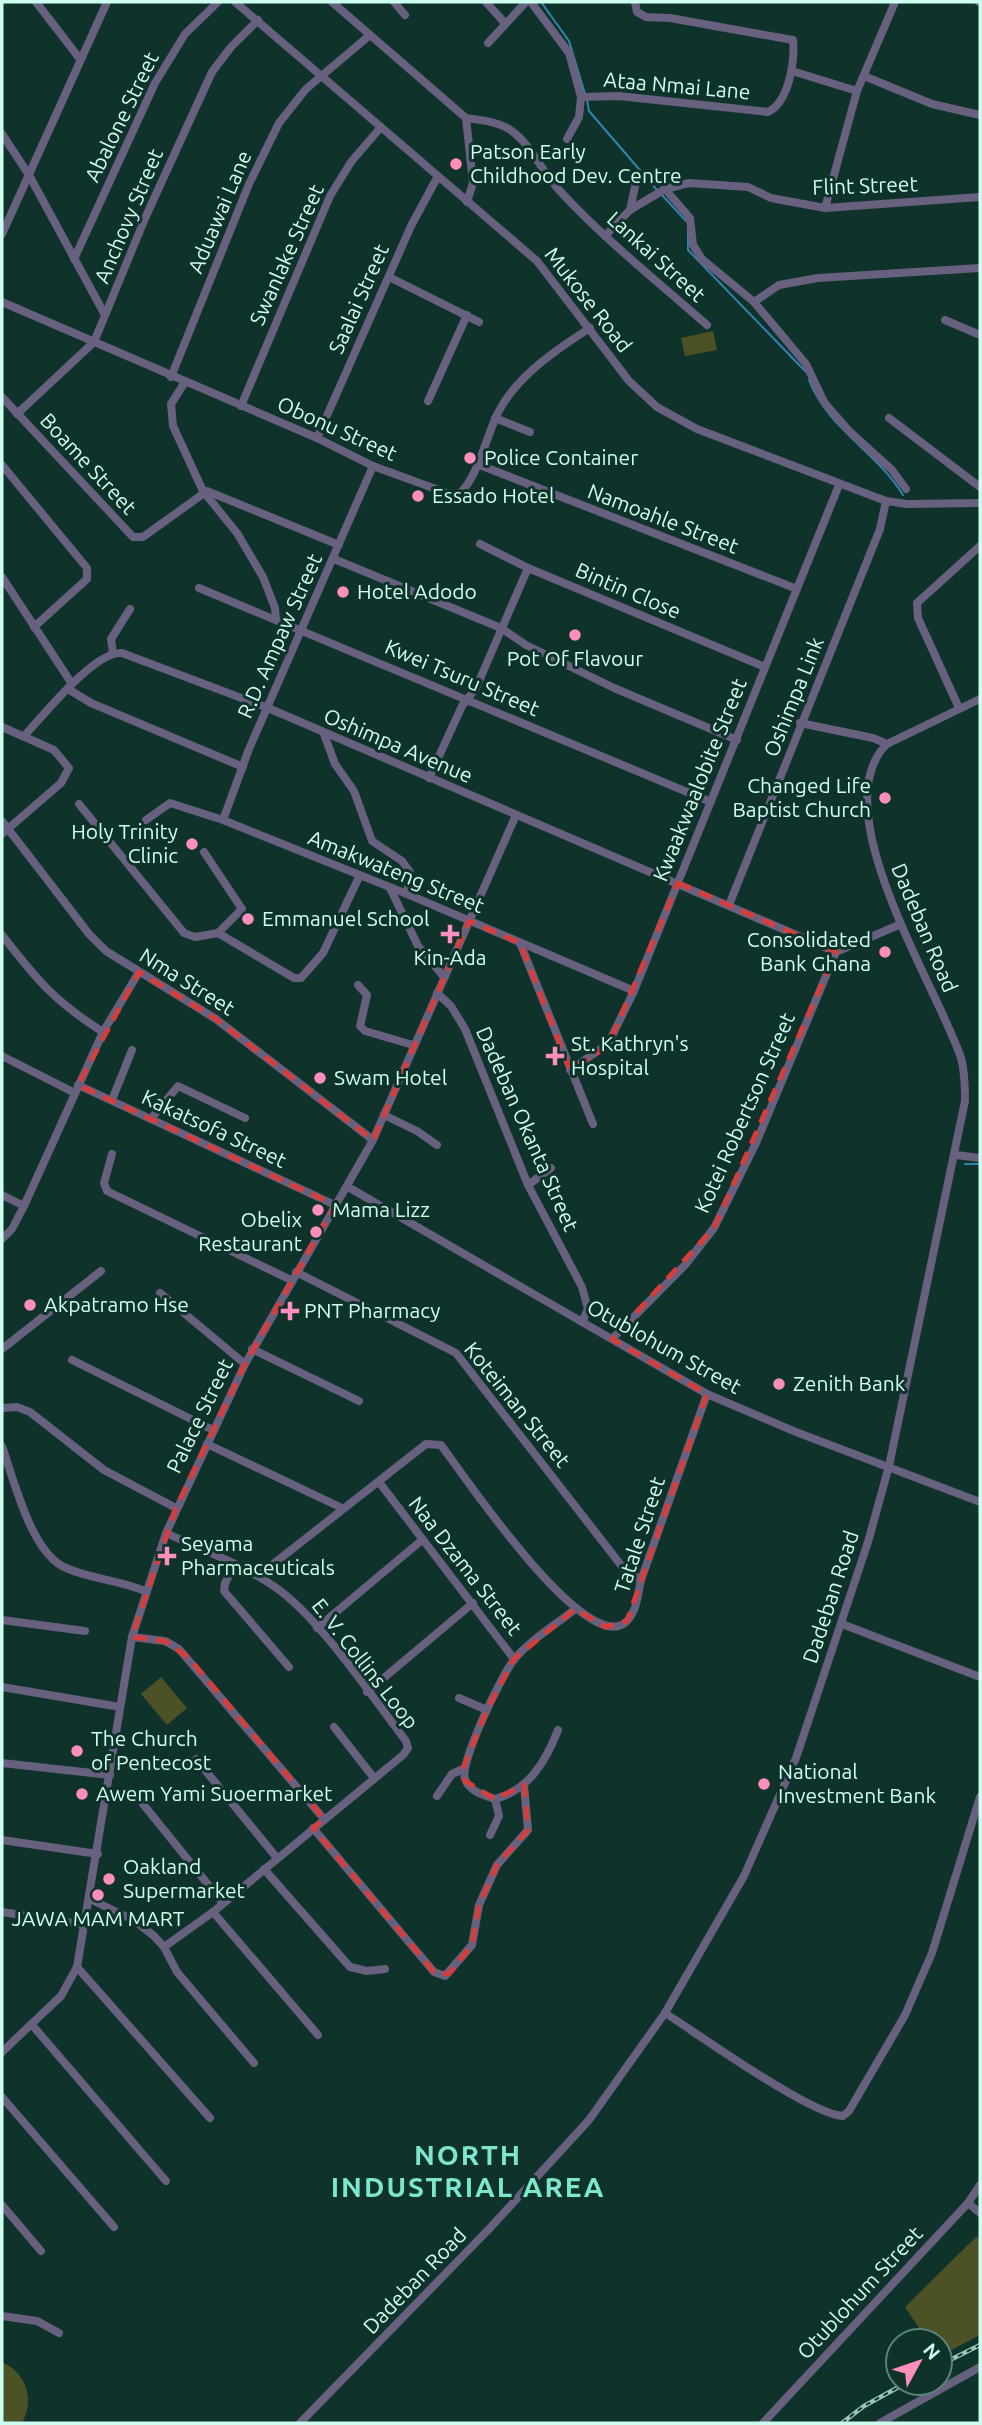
<svg xmlns="http://www.w3.org/2000/svg" width="982" height="2425" font-family="Ubuntu,sans-serif">
<rect width="100%" height="100%" fill="#0f322a"/>
<!-- green -->
<g fill="#4d5226">
<polygon points="713,331 717,350 685,356 681,338"/>
<polygon points="161,1677 187,1708 167,1725 141,1694"/>
<polygon points="977,2236 980,2242 980,2335 940,2356 940,2341 928,2341 905,2307"/>
<path d="M 2,2362 C 26,2373 35,2399 22,2423 L 2,2423 Z"/>
</g>
<g fill="none" stroke-linecap="round" stroke-linejoin="round">
<!-- stream -->
<g stroke="#3084b0" stroke-width="2">
<polyline points="541,2 569,41 585,94"/>
<polyline points="587,100 589,111 657,190"/>
<polyline points="661,194 686,221"/>
<polyline points="688,229 688,250 806,372"/>
<path d="M 809,380 C 828,429 877,452 903,495"/>
<polyline points="965,1164 980,1164"/>
</g>
<!-- minor -->
<g stroke="#67607e" stroke-width="8">
<polyline points="36,2 80,59"/>
<polyline points="235,2 537,261 629,381 657,407 697,429 886,501 907,504 980,503"/>
<path d="M 332,2 L 466,118 C 482,120 499,122 512,131 C 532,146 542,172 559,190 C 604,239 657,281 707,325"/>
<polyline points="394,2 405,15"/>
<polyline points="486,2 504,22"/>
<path d="M 531,2 L 569,53 L 581,97 L 619,96 L 768,112 C 789,102 795,61 793,40 L 670,18 L 646,17 L 637,12 L 635,2"/>
<polyline points="979,2 980,2"/>
<polyline points="488,43 526,2"/>
<polyline points="792,71 857,91"/>
<polyline points="864,76 932,104 980,115"/>
<polyline points="466,118 473,183 467,202"/>
<polyline points="2,134 29,175 105,315"/>
<polyline points="567,139 579,117 581,97"/>
<polyline points="665,189 690,218 693,245 702,259 754,302 806,364 824,402 849,431 892,470 906,489"/>
<polyline points="825,208 857,91 895,2"/>
<polyline points="630,210 637,177"/>
<polyline points="2,234 107,2"/>
<polyline points="605,236 630,210 665,189 689,183 748,187 771,198 825,208 980,197"/>
<polyline points="74,259 155,83 185,34 218,2"/>
<polyline points="389,277 479,322"/>
<path d="M 2,302 L 317,438 L 373,466 L 455,496 C 476,487 487,432 499,411 C 517,376 557,349 590,328"/>
<polyline points="754,302 779,285 818,278 980,268"/>
<polyline points="945,320 980,335"/>
<polyline points="171,377 249,184 279,123 306,89 370,35"/>
<polyline points="185,382 171,404 173,426 203,491 237,533 263,577 275,608 276,620"/>
<polyline points="2,397 133,537 143,537 207,491 339,545"/>
<polyline points="428,401 467,315"/>
<polyline points="241,406 330,196 351,162 381,127"/>
<polyline points="17,414 94,342 146,216 212,72 231,47 258,20"/>
<polyline points="495,418 530,432"/>
<polyline points="889,418 980,487"/>
<polyline points="317,438 411,226 438,176"/>
<polyline points="477,464 797,589"/>
<polyline points="2,465 87,568 87,579 34,627"/>
<polyline points="480,544 528,568 765,667"/>
<polyline points="334,559 501,628 526,645 614,688 737,740"/>
<polyline points="2,577 72,684"/>
<polyline points="199,588 711,802"/>
<polyline points="113,653 111,639 130,609"/>
<polyline points="68,689 91,703 243,767"/>
<polyline points="959,708 918,618 917,603 980,546"/>
<polyline points="800,723 873,738 887,744"/>
<polyline points="2,727 54,750 69,768 61,783 2,834"/>
<polyline points="324,734 335,764 354,791 372,841 402,861 410,872 407,894"/>
<path d="M 24,736 C 43,716 95,650 122,653 L 268,708 L 836,952 L 901,924"/>
<polyline points="429,778 462,706 476,688 528,568"/>
<polyline points="79,804 184,933 195,937 218,933 294,978 301,978 323,953 359,877"/>
<polyline points="146,820 170,803 223,820 407,894 634,991"/>
<polyline points="223,820 249,749 373,466"/>
<polyline points="2,821 89,934 106,951 216,1019 373,1140"/>
<polyline points="204,852 242,909 218,933"/>
<polyline points="390,888 418,946 444,977"/>
<polyline points="729,905 880,529 886,501"/>
<path d="M 2,935 C 37,980 54,1001 103,1032"/>
<polyline points="520,943 593,1124"/>
<polyline points="358,985 367,995 360,1026 365,1031 413,1045"/>
<polyline points="437,993 451,1006 465,1029 528,1185 582,1287 588,1309 582,1322"/>
<polyline points="2,1056 73,1092"/>
<polyline points="570,1070 608,1044 634,991 839,485"/>
<polyline points="78,1085 335,1205"/>
<polyline points="112,1100 132,1050"/>
<polyline points="384,1115 417,1131 437,1145"/>
<polyline points="151,1119 178,1086 245,1118"/>
<polyline points="112,1154 104,1183 107,1191 291,1280"/>
<polyline points="956,1155 980,1158"/>
<polyline points="528,1185 551,1168"/>
<polyline points="348,1187 707,1394 796,1432 980,1502"/>
<polyline points="2,1195 24,1206"/>
<polyline points="2,1239 12,1229 24,1206 103,1032 139,972"/>
<polyline points="296,1272 456,1353 624,1569 641,1580"/>
<polyline points="160,1293 245,1364"/>
<polyline points="612,1339 685,1265 714,1228 756,1143 836,952"/>
<polyline points="2,1349 101,1271"/>
<polyline points="252,1349 359,1401"/>
<polyline points="72,1360 213,1430"/>
<polyline points="2,1408 17,1407 30,1412 104,1470 176,1508"/>
<polyline points="207,1444 342,1508"/>
<path d="M 2,1446 C 14,1480 31,1553 66,1568 C 91,1579 119,1580 145,1591"/>
<polyline points="379,1482 514,1659"/>
<polyline points="235,1565 225,1583 224,1591 289,1667"/>
<path d="M 258,1576 L 426,1444 L 441,1445 C 463,1474 588,1661 627,1621 C 637,1611 638,1593 641,1580 L 707,1394"/>
<polyline points="2,1620 85,1631"/>
<polyline points="842,1624 980,1677"/>
<polyline points="317,1628 422,1540"/>
<polyline points="132,1637 165,1641 179,1649 324,1819"/>
<polyline points="2,1687 120,1707"/>
<polyline points="367,1692 473,1603"/>
<polyline points="459,1698 487,1710"/>
<polyline points="334,1727 374,1778"/>
<path d="M 558,1730 C 546,1761 529,1790 495,1799 C 483,1795 469,1791 465,1779 C 459,1763 501,1677 513,1661 C 528,1641 556,1625 575,1609"/>
<polyline points="196,1759 277,1858"/>
<polyline points="2,1763 110,1775"/>
<polyline points="437,1796 452,1774 463,1769"/>
<polyline points="143,1804 223,1903"/>
<polyline points="313,1828 434,1972 445,1976 472,1945 479,1905 497,1865 528,1830 524,1785"/>
<polyline points="490,1835 499,1816 495,1799"/>
<polyline points="2,1840 98,1854"/>
<polyline points="264,1869 350,1967 367,1971 385,1969"/>
<polyline points="90,1899 135,1921 154,1936 164,1947 177,1972 254,2063"/>
<polyline points="2,1912 86,1925"/>
<polyline points="213,1912 318,2035"/>
<path d="M 164,1947 L 213,1912 L 403,1755 L 408,1748 L 406,1741 C 372,1697 320,1618 275,1587 C 242,1564 202,1550 166,1533"/>
<polyline points="77,1967 210,2118"/>
<path d="M 665,2013 C 698,2034 811,2115 843,2116 L 849,2111 L 905,2015 L 932,1953 L 980,1797"/>
<polyline points="33,2026 166,2181"/>
<polyline points="2,2052 61,1996 77,1967 132,1637 166,1533 245,1364 373,1140 516,815"/>
<polyline points="2,2097 114,2227"/>
<polyline points="968,2203 980,2213"/>
<polyline points="2,2205 41,2251"/>
<polyline points="2,2316 37,2321 59,2333"/>
<path d="M 300,2423 L 489,2229 L 589,2120 L 665,2013 L 744,1876 L 796,1758 L 868,1542 L 889,1466 L 965,1101 C 965,1087 965,1072 961,1058 C 938,988 821,808 887,744 L 980,699"/>
<polyline points="763,2423 968,2203 980,2185"/>
<polyline points="880,2423 980,2367"/>
</g>
<defs>
<g id="rail">
<polyline points="940,2365 980,2345"/>
<polyline points="842,2423 864,2406 906,2383"/>
</g>
</defs>
<!-- rail casing -->
<use href="#rail" stroke="#97c5b8" stroke-width="4.5"/>
<!-- rail -->
<use href="#rail" stroke="#0f322a" stroke-width="2" stroke-dasharray="5" stroke-linecap="butt"/>
</g>
<!-- marked area -->
<path fill="none" stroke="#d53e3c" stroke-width="5" stroke-dasharray="14 9" stroke-linejoin="round" d="M 678,883 L 836,952 L 714,1228 L 612,1339 L 707,1394 L 627,1621 L 606,1627 L 575,1609 L 514,1659 L 487,1710 L 463,1769 L 465,1781 L 495,1799 L 524,1785 L 528,1830 L 497,1865 L 479,1905 L 472,1945 L 449,1974 L 434,1972 L 313,1828 L 324,1819 L 189,1658 L 165,1641 L 132,1637 L 176,1508 L 245,1364 L 335,1205 L 78,1085 L 139,972 L 216,1019 L 373,1140 L 469,921 L 520,943 L 570,1070 L 599,1052 L 614,1032 Z"/>
<!-- markers -->
<g fill="#fe8ebc" stroke="#0f322a" stroke-width="2.5">
<circle cx="456" cy="164" r="7"/>
<circle cx="470" cy="458" r="7"/>
<circle cx="418" cy="496" r="7"/>
<circle cx="343" cy="592" r="7"/>
<circle cx="575" cy="635" r="7"/>
<circle cx="885" cy="798" r="7"/>
<circle cx="192" cy="844" r="7"/>
<circle cx="248" cy="919" r="7"/>
<path d="M446.5 923.5h7v7h7v7h-7v7h-7v-7h-7v-7h7z"/>
<circle cx="885" cy="952" r="7"/>
<path d="M551.5 1045.5h7v7h7v7h-7v7h-7v-7h-7v-7h7z"/>
<circle cx="320" cy="1078" r="7"/>
<circle cx="318" cy="1210" r="7"/>
<circle cx="316" cy="1232" r="7"/>
<circle cx="30" cy="1305" r="7"/>
<path d="M286.5 1300.5h7v7h7v7h-7v7h-7v-7h-7v-7h7z"/>
<circle cx="779" cy="1384" r="7"/>
<path d="M163.5 1545.5h7v7h7v7h-7v7h-7v-7h-7v-7h7z"/>
<circle cx="77" cy="1751" r="7"/>
<circle cx="764" cy="1784" r="7"/>
<circle cx="82" cy="1794" r="7"/>
<circle cx="109" cy="1879" r="7"/>
<circle cx="98" cy="1895" r="7"/>
</g>
<g text-anchor="middle" stroke-width="6" stroke-linejoin="round" paint-order="stroke">
<!-- street labels -->
<g font-size="21" fill="#cdfff0" stroke="#0f322a">
<text transform="translate(677 86) rotate(5)" y="7">Ataa Nmai Lane</text>
<text transform="translate(122 117) rotate(-64)" y="7">Abalone Street</text>
<text transform="translate(865 186) rotate(-2)" y="7">Flint Street</text>
<text transform="translate(220 212) rotate(-67)" y="7">Aduawai Lane</text>
<text transform="translate(129 216) rotate(-67)" y="7">Anchovy Street</text>
<text transform="translate(287 255) rotate(-66)" y="7">Swanlake Street</text>
<text transform="translate(656 257) rotate(42)" y="7">Lankai Street</text>
<text transform="translate(359 299) rotate(-66)" y="7">Saalai Street</text>
<text transform="translate(588 300) rotate(52)" y="7">Mukose Road</text>
<text transform="translate(337 429) rotate(24)" y="7">Obonu Street</text>
<text transform="translate(88 464) rotate(47)" y="7">Boame Street</text>
<text transform="translate(663 519) rotate(21)" y="7">Namoahle Street</text>
<text transform="translate(628 591) rotate(23)" y="7">Bintin Close</text>
<text transform="translate(280 636) rotate(-66)" y="7">R.D. Ampaw Street</text>
<text transform="translate(462 678) rotate(23)" y="7">Kwei Tsuru Street</text>
<text transform="translate(794 697) rotate(-68)" y="7">Oshimpa Link</text>
<text transform="translate(398 746) rotate(23)" y="7">Oshimpa Avenue</text>
<text transform="translate(700 780) rotate(-68)" y="7">Kwaakwaalobite Street</text>
<text transform="translate(396 872) rotate(22)" y="7">Amakwateng Street</text>
<text transform="translate(924 928) rotate(67)" y="7">Dadeban Road</text>
<text transform="translate(187 982) rotate(32)" y="7">Nma Street</text>
<text transform="translate(745 1113) rotate(-66)" y="7">Kotei Robertson Street</text>
<text transform="translate(214 1129) rotate(25)" y="7">Kakatsofa Street</text>
<text transform="translate(527 1129) rotate(66)" y="7">Dadeban Okanta Street</text>
<text transform="translate(664 1347) rotate(29)" y="7">Otublohum Street</text>
<text transform="translate(517 1405) rotate(51)" y="7">Koteiman Street</text>
<text transform="translate(200 1416) rotate(-64)" y="7">Palace Street</text>
<text transform="translate(640 1535) rotate(-72)" y="7">Tatale Street</text>
<text transform="translate(465 1566) rotate(52)" y="7">Naa Dzama Street</text>
<text transform="translate(831 1597) rotate(-72)" y="7">Dadeban Road</text>
<text transform="translate(365 1664) rotate(52)" y="7">E. V. Collins Loop</text>
<text transform="translate(415 2281) rotate(-46)" y="7">Dadeban Road</text>
<text transform="translate(860 2293) rotate(-47)" y="7">Otublohum Street</text>
</g>
<!-- poi labels -->
<g font-size="21" fill="#cdfff0" stroke="#0f322a" text-anchor="start">
<text x="470" y="159">Patson Early<tspan x="470" dy="24">Childhood Dev. Centre</tspan></text>
<text x="484" y="465">Police Container</text>
<text x="432" y="503">Essado Hotel</text>
<text x="357" y="599">Hotel Adodo</text>
<text x="575" y="666" text-anchor="middle">Pot Of Flavour</text>
<text x="871" y="793" text-anchor="end">Changed Life<tspan x="871" dy="24">Baptist Church</tspan></text>
<text x="178" y="839" text-anchor="end">Holy Trinity<tspan x="178" dy="24">Clinic</tspan></text>
<text x="262" y="926">Emmanuel School</text>
<text x="871" y="947" text-anchor="end">Consolidated<tspan x="871" dy="24">Bank Ghana</tspan></text>
<text x="450" y="965" text-anchor="middle">Kin-Ada</text>
<text x="571" y="1051">St. Kathryn's<tspan x="571" dy="24">Hospital</tspan></text>
<text x="334" y="1085">Swam Hotel</text>
<text x="332" y="1217">Mama Lizz</text>
<text x="302" y="1227" text-anchor="end">Obelix<tspan x="302" dy="24">Restaurant</tspan></text>
<text x="44" y="1312">Akpatramo Hse</text>
<text x="304" y="1318">PNT Pharmacy</text>
<text x="793" y="1391">Zenith Bank</text>
<text x="181" y="1551">Seyama<tspan x="181" dy="24">Pharmaceuticals</tspan></text>
<text x="91" y="1746">The Church<tspan x="91" dy="24">of Pentecost</tspan></text>
<text x="778" y="1779">National<tspan x="778" dy="24">Investment Bank</tspan></text>
<text x="96" y="1801">Awem Yami Suoermarket</text>
<text x="123" y="1874">Oakland<tspan x="123" dy="24">Supermarket</tspan></text>
<text x="98" y="1926" text-anchor="middle">JAWA MAM MART</text>
</g>
<!-- district labels -->
<g font-size="28" font-weight="bold" letter-spacing="2" fill="#7ce7cc" stroke="#0f322a">
<text x="468" y="2165">NORTH<tspan x="468" dy="32">INDUSTRIAL AREA</tspan></text>
</g>
</g>
<!-- border -->
<rect width="982" height="2425" fill="none" stroke="#cdfff0" stroke-width="7"/>
<!-- north arrow -->
<g transform="translate(919 2362) rotate(50)"><circle r="33" fill="#0f322a" stroke="#5b8479" stroke-width="2"/>
<path d="M0-5L12 26L0 18L-12 26Z" fill="#fe8ebc"/>
<text y="-10" font-size="19" font-weight="bold" text-anchor="middle" fill="#cdfff0">N</text>
</g>
</svg>
